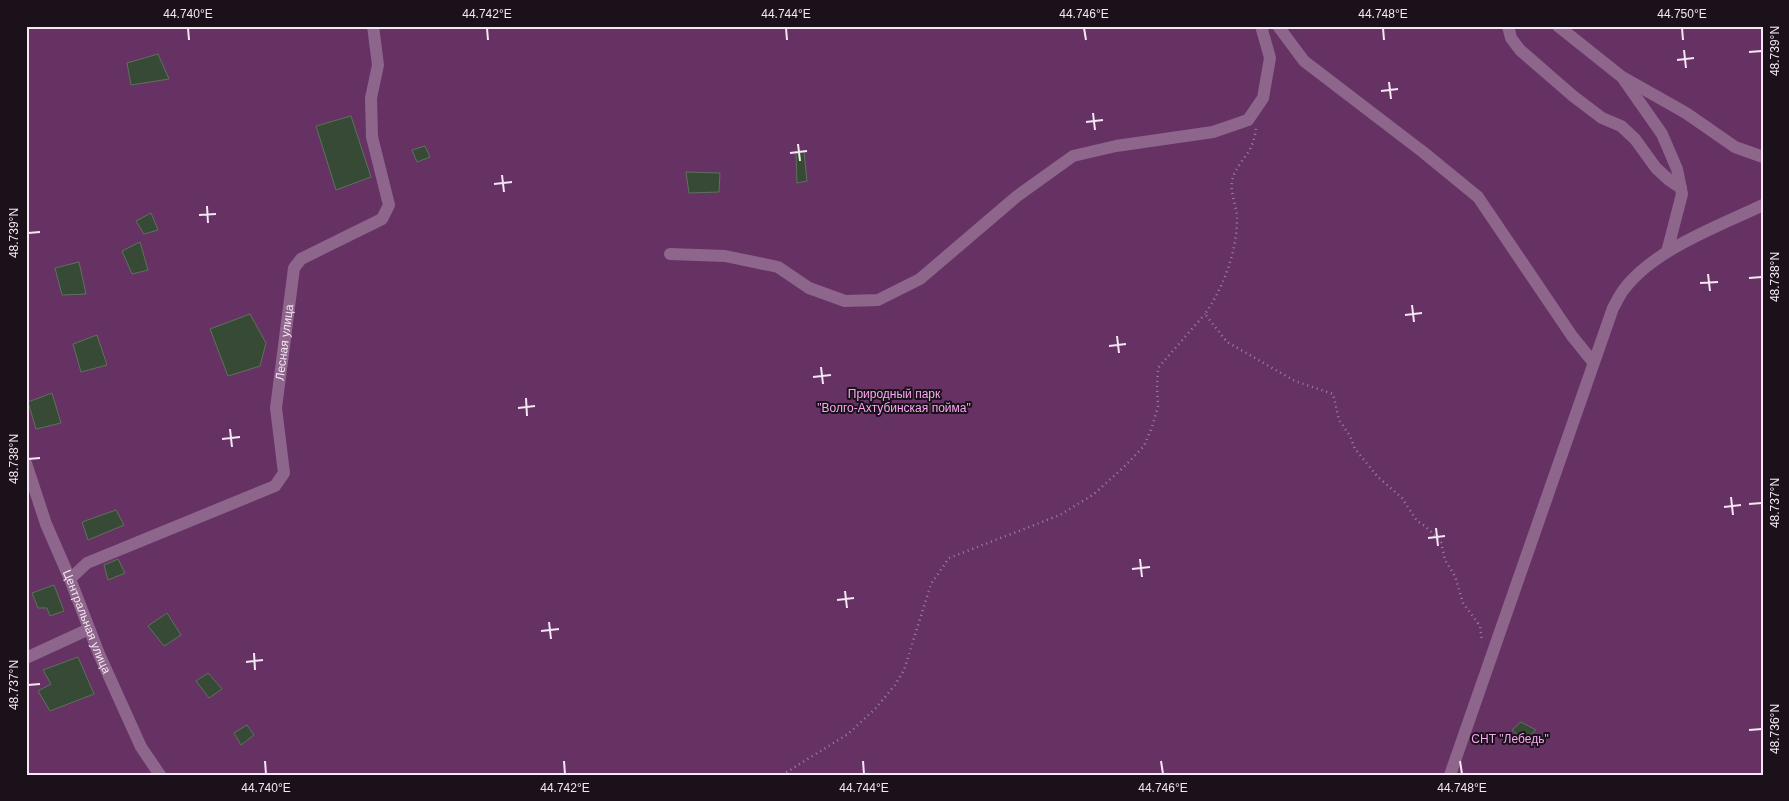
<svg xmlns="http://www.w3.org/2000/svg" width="1789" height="801" font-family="Helvetica,sans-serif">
<rect width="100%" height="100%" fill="#392437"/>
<!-- green -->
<rect fill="#663264" x="26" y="26" width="1737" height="749"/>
<!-- building -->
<g fill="#364a35" stroke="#5c725b">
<polygon points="158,54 169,79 131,85 127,63"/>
<polygon points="351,116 371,177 336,190 316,126"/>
<polygon points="425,146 430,157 417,162 412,150"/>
<polygon points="804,151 807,181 797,183 796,152"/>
<polygon points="686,172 720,173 719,192 689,193"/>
<polygon points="151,213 158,230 144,234 136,221"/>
<polygon points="140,242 148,270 132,274 122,251"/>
<polygon points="79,262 86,294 62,295 55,268"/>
<polygon points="250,314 266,343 260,366 228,376 210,329"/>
<polygon points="97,335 107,365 81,372 73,344"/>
<polygon points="52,393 61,423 36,429 28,402"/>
<polygon points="116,510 124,525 88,540 82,522"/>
<polygon points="118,559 125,573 108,580 104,565"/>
<polygon points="54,585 64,611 50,616 47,608 38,608 32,593"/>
<polygon points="167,613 181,635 164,646 148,626"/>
<polygon points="78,657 94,694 50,711 38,691 51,684 43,670"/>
<polygon points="208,673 222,689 209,698 196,681"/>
<polygon points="1521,722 1536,730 1524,740 1512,730"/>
<polygon points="247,725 254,735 241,745 234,733"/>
</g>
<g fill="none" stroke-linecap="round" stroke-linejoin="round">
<!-- path -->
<g stroke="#998797" stroke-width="2.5" stroke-dasharray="1 4" stroke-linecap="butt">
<path d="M 1256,129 C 1255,136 1253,144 1249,151 C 1243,160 1234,170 1232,181 C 1230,194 1237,206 1237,219 C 1237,252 1223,288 1205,314 L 1227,342 L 1295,381 L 1333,394 L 1339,420 L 1350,436 L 1355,449 L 1378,477 L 1402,498 L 1417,521 L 1425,526 L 1441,542 L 1445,560 L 1455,576 L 1463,603 L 1480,626 L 1482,642"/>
<polyline points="782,775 848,734 875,709 895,685 904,670 931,584 949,558 1060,515 1094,494 1126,465 1144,446 1152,427 1158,406 1157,387 1158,368 1205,314"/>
</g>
<!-- minor -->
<g stroke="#8e658b" stroke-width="12">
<polyline points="1278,26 1304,61 1423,152 1478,197 1572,336 1593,362"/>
<polyline points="1508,26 1511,38 1520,50 1573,96 1602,118 1621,126 1635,139 1656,168 1669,180 1681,188"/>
<polyline points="1558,26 1622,77 1662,134 1677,169 1682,194 1667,252"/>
<polyline points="1624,78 1686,113 1735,147 1763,157"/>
<polyline points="670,254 725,256 778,267 809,288 845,301 878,300 920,279 1016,197 1073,156 1116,146 1213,132 1248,120 1263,98 1270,58 1261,26"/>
<path id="s1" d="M 26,463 L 46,524 L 70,579 L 99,654 L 141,747 L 160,775"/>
<path id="s2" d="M 70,579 L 87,563 L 275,486 L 284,473 L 276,408 L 294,268 L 301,259 L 382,219 L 389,205 L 372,137 L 371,98 L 378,65 L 373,26"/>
<polyline points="26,658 89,629"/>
<path d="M 1450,775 L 1613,308 C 1617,301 1620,294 1625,288 C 1655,249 1719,226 1763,205"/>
</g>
</g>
<!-- ticks -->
<path fill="none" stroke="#f5e7f4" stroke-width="2" d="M 188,28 L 189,40M 487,28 L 488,40M 786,28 L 787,40M 1084,28 L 1086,40M 1383,28 L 1384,40M 1682,28 L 1683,40M 1684,50 L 1686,68M 1749,52 L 1762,51M 1677,60 L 1694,58M 1389,82 L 1391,99M 1381,91 L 1398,89M 1093,113 L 1095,130M 1086,122 L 1103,120M 798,144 L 800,161M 790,153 L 807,151M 502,175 L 504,192M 494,184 L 512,182M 207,206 L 208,223M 199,215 L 216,214M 28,233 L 40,232M 1708,274 L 1710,291M 1749,278 L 1762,277M 1700,283 L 1718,282M 1412,305 L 1414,322M 1405,315 L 1422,313M 1117,336 L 1119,353M 1109,346 L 1126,344M 821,367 L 823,384M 813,377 L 831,375M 526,398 L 527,416M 518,408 L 535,406M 230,429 L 232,447M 222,439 L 240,437M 28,459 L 40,458M 1731,497 L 1733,515M 1749,504 L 1762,503M 1724,507 L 1741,505M 1436,528 L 1438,546M 1428,538 L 1445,536M 1140,559 L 1142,577M 1132,569 L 1150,567M 845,591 L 847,608M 837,600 L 854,598M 549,622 L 551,639M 541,631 L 559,629M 254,653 L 255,670M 246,662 L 263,660M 28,685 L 40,684M 1749,730 L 1762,729M 265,761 L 266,774M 564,761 L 565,774M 863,761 L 864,774M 1161,761 L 1163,774M 1460,761 L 1462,774"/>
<g text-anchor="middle" stroke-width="4" stroke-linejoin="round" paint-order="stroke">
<!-- street labels -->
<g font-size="12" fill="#f5e7f4" stroke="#1a111a">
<text dy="4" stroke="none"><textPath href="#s2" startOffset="374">Лесная улица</textPath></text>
<text dy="4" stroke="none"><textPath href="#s1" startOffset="170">Центральная улица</textPath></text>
</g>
<!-- park labels -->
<g font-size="12" fill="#faa7f4" stroke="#1a111a">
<text x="894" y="398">Природный парк<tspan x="894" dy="14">"Волго-Ахтубинская пойма"</tspan></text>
<text x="1510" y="743">СНТ "Лебедь"</text>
</g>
</g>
<!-- border -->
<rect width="1789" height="801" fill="none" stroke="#1a111a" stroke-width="55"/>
<rect x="28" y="28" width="1734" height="746" fill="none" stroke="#f5e7f4" stroke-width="2"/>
<g font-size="12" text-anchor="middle" fill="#f5e7f4">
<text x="188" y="18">44.740°E</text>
<text x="487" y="18">44.742°E</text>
<text x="786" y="18">44.744°E</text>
<text x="1084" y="18">44.746°E</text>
<text x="1383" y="18">44.748°E</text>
<text x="1682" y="18">44.750°E</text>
<text transform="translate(1775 51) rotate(-90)" y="4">48.739°N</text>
<text transform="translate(14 233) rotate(-90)" y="4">48.739°N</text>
<text transform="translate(1775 277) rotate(-90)" y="4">48.738°N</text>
<text transform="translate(14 459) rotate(-90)" y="4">48.738°N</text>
<text transform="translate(1775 503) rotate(-90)" y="4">48.737°N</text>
<text transform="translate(14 685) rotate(-90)" y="4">48.737°N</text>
<text transform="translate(1775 729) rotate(-90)" y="4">48.736°N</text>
<text x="266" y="792">44.740°E</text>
<text x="565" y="792">44.742°E</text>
<text x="864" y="792">44.744°E</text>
<text x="1163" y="792">44.746°E</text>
<text x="1462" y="792">44.748°E</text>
</g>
</svg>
